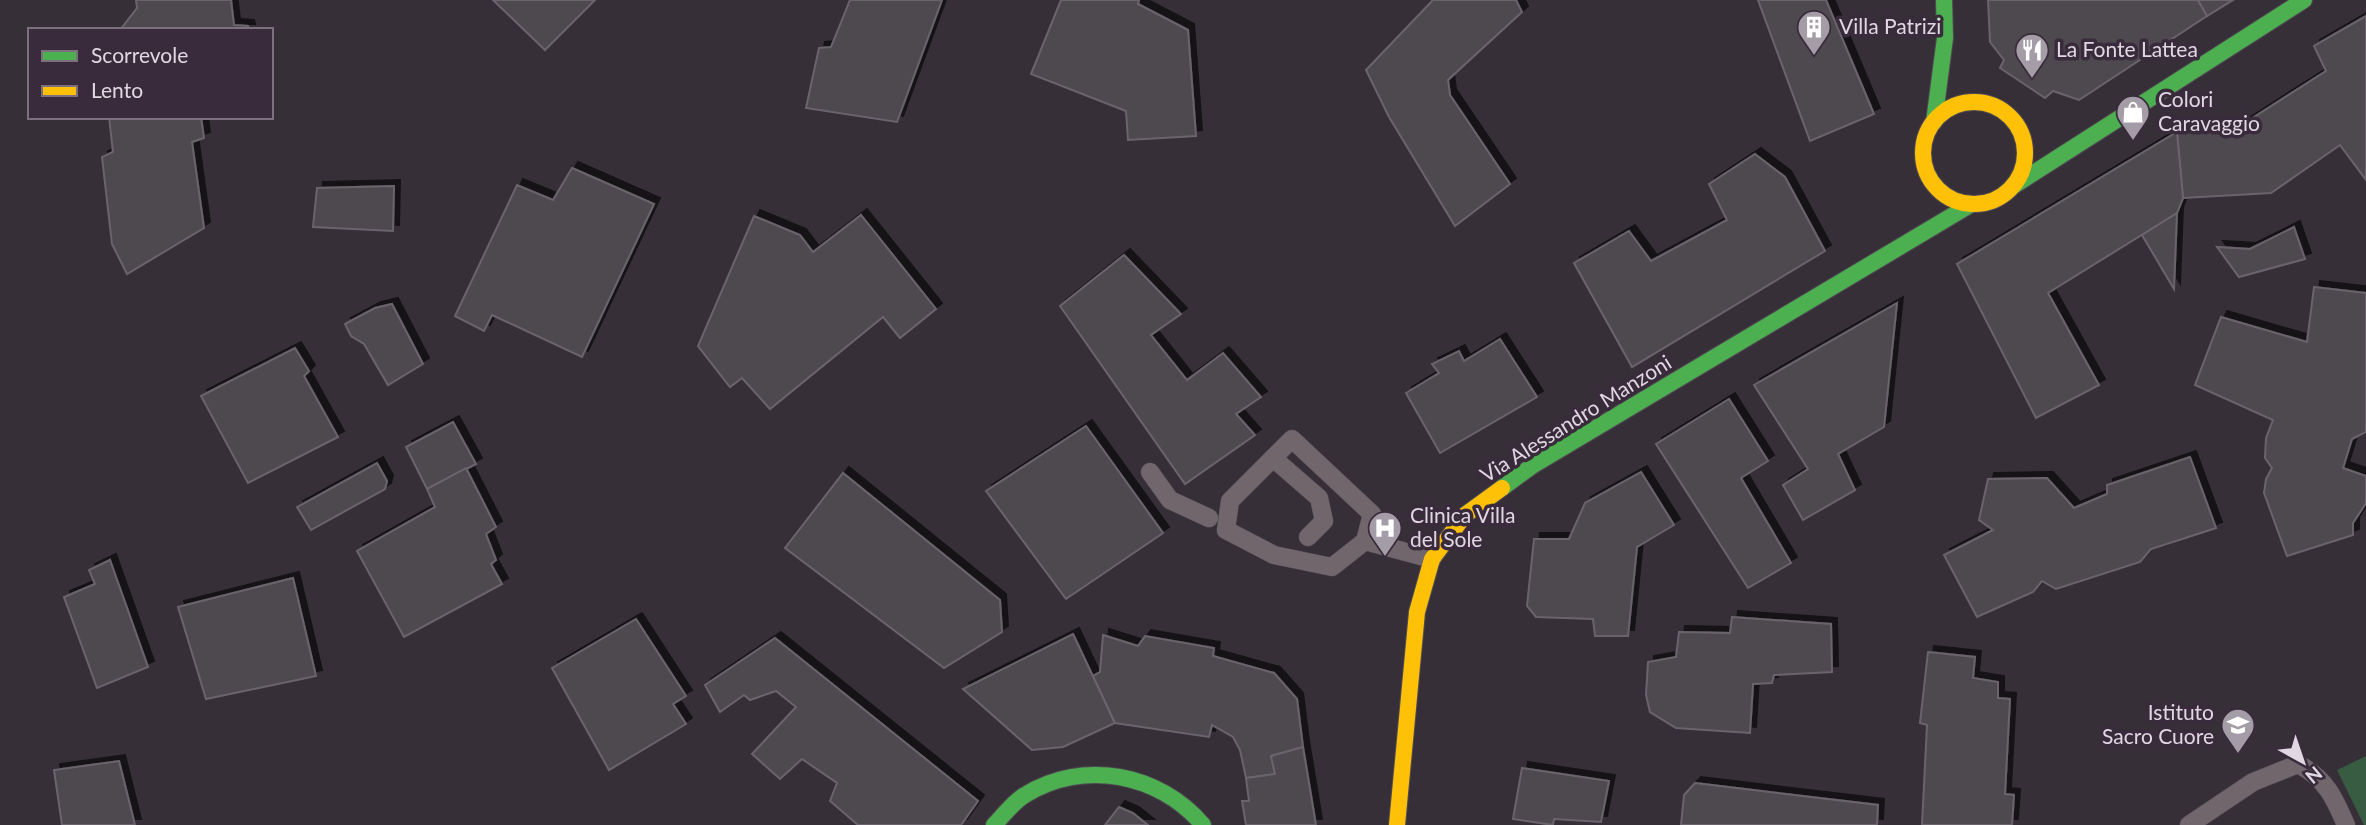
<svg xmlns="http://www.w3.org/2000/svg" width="2366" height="825" font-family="Lato,sans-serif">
<defs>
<filter id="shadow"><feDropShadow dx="6" dy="-6" stdDeviation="0" flood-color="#0009"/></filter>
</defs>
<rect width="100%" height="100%" fill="#362f38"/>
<!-- green -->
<polygon fill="#385c42" points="2366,756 2366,825 2364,825 2337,770"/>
<!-- building -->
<g fill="#4e4850" stroke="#6a646c" stroke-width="2" filter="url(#shadow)">
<polygon points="136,0 231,0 234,25 248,26 249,30 120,30 137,8"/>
<polygon points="493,0 595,0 545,50"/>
<polygon points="850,0 942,0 897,122 806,108 819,48 831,47"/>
<polygon points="1061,0 1139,0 1138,4 1188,30 1196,136 1128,140 1126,111 1031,74"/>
<polygon points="1433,0 1516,0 1522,12 1448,80 1450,95 1510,184 1455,226 1389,117 1366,70"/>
<polygon points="1758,0 1826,0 1874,114 1810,141"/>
<polygon points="1988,0 2198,0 2207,16 2079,100 2053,91 2045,98 2000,68 2004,60 1990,42"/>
<polygon points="2198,0 2233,0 2207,16"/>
<polygon points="2366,16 2366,180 2340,145 2271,193 2183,198 2177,132 2243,124 2326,71 2314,46"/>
<polygon points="109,117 201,117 204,138 192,142 204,228 127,274 112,244 102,157 113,152"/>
<polygon points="2177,132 2183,198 2177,213 2048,293 2099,385 2036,418 1957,264"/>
<polygon points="1755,154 1785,177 1825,251 1632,367 1574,263 1629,231 1651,261 1727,220 1709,184"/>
<polygon points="572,168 654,204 582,357 492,315 484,331 455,316 517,185 553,200"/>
<polygon points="394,186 393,231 313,227 317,188"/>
<polygon points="2177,213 2174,289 2142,235"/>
<polygon points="861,215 936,309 900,338 883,317 770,409 742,378 730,387 698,346 754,216 800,235 813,252"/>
<polygon points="2294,227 2305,259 2239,277 2217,247 2250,249"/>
<polygon points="1124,255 1181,314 1151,335 1187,380 1223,353 1261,397 1236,414 1255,435 1185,484 1060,306"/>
<polygon points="2314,287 2366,293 2366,432 2352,439 2343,468 2366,476 2366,503 2353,523 2353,535 2287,556 2264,493 2266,479 2272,468 2265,458 2266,438 2273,420 2195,385 2221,317 2307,342"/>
<polygon points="1897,303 1884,427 1838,454 1855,490 1803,520 1783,485 1808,469 1754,385"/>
<polygon points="392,304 423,364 388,385 364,344 351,336 345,324 375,308"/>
<polygon points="1500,339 1537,397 1440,453 1406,393 1439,373 1432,364 1459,351 1464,361"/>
<polygon points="295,348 309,371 304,376 338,437 248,483 201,396"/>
<polygon points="1729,399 1768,461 1741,478 1791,563 1748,588 1656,444"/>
<polygon points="453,422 476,464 427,489 406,447"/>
<polygon points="1086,426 1163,533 1066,599 986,491"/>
<polygon points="2190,457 2216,528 2151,549 2140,562 2056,589 2042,581 2033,592 1977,617 1944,555 1993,530 1979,520 1988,479 2047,478 2074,508 2107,494 2107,485"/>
<polygon points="377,463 387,481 385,489 311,530 297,507"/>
<polygon points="466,468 496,527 486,534 496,560 491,564 502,584 404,637 357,551 435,507 427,489"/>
<polygon points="1641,472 1674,525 1637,547 1628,636 1595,636 1593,619 1536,617 1527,606 1534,539 1569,539 1585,503"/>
<polygon points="843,473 1000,600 1002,632 944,668 785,548"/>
<polygon points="110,560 148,667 97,688 64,597 95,584 89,570"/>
<polygon points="293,578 316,676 206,699 178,607"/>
<polygon points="1732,617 1831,624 1832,672 1774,675 1772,683 1753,684 1750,733 1676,728 1650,712 1646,695 1648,662 1676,657 1679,632 1730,633"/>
<polygon points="636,619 686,696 673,704 686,724 609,770 552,668"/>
<polygon points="1073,634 1115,723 1063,747 1032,750 963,689"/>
<polygon points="1103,635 1138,646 1145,636 1214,648 1213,656 1274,673 1297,699 1303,747 1271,756 1275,774 1246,778 1240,750 1233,737 1212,725 1209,737 1115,723 1093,676 1100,672"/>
<polygon points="775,638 978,801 961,825 858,825 830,801 837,783 802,759 780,779 752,754 796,707 776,691 750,700 744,695 720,712 705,685"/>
<polygon points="1928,652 1975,657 1973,678 1998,682 1998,698 2010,699 2005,794 2014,795 2012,825 1922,825 1927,725 1920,723"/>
<polygon points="1303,747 1316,825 1246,825 1242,801 1249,801 1246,778 1275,774 1271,756"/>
<polygon points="119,761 135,825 62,825 54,770"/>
<polygon points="1522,768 1609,781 1601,822 1554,819 1553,825 1513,819"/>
<polygon points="1695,783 1878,805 1877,825 1681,825 1684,795"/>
<polygon points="1119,807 1133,813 1148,825 1105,825"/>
</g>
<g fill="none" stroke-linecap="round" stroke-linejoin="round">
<defs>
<g id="lane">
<polyline points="1273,458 1319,498 1324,521 1308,537"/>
<polyline points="1150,472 1170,500 1209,518"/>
<polyline points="1365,541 1372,514 1292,439 1230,501 1226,530 1274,555 1332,567 1365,541 1432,559"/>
<path d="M 2189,825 L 2253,782 L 2298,764 C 2326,779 2334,797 2346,825"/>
</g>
<g id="fast">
<polyline points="1934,122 1945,38 1944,0"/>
<polyline points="2015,185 2304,0"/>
<polyline points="1502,488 1532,466 1970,205"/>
<path d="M 994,825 C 1004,815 1013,802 1025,795 C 1083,759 1159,773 1203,825"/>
</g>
<g id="slow">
<circle cx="1974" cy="153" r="51"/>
<polyline points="1397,825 1417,612 1432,559 1465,515 1502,488"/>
</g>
</defs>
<!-- lane casing -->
<use href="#lane" stroke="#504b52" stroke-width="19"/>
<!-- fast casing -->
<use href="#fast" stroke="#504b52" stroke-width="18"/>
<!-- slow casing -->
<use href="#slow" stroke="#504b52" stroke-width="18"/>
<!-- lane -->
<use href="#lane" stroke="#70666b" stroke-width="18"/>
<!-- fast -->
<use href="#fast" stroke="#4caf50" stroke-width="16"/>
<!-- slow -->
<use href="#slow" stroke="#ffc107" stroke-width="16"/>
</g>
<!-- icons -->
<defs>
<symbol id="building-pin" viewBox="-11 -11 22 30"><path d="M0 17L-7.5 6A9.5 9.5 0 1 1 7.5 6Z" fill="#a49ca6" stroke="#392b3c"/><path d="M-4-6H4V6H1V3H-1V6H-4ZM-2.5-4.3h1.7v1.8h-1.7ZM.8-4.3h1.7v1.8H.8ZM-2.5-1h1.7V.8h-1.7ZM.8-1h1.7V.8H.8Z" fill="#fff"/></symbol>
<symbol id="restaurant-pin" viewBox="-11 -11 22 30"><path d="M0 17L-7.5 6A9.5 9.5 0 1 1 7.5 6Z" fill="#a49ca6" stroke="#392b3c"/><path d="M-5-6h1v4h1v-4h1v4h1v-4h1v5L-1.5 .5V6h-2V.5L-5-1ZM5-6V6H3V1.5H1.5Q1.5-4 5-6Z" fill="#fff"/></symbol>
<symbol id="shop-pin" viewBox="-11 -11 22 30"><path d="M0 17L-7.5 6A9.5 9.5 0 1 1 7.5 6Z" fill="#a49ca6" stroke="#392b3c"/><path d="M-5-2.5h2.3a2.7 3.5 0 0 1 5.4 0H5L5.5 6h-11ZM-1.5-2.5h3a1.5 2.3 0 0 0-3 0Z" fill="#fff"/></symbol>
<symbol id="hospital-pin" viewBox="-11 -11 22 30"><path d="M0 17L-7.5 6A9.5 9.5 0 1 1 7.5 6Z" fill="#a49ca6" stroke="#392b3c"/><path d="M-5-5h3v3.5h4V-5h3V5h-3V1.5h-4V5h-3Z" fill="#fff"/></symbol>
<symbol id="school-pin" viewBox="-11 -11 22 30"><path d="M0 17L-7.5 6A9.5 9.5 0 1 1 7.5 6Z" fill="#a49ca6" stroke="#392b3c"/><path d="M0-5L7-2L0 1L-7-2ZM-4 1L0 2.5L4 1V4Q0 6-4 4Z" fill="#fff"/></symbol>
</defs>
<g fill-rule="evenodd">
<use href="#building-pin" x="1795" y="8" width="38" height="52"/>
<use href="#restaurant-pin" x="2013" y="31" width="38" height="52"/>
<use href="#shop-pin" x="2114" y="93" width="38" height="52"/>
<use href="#hospital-pin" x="1366" y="509" width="38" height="52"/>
<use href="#school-pin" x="2219" y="706" width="38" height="52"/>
</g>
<g text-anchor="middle" stroke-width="7" stroke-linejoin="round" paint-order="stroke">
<!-- poi labels -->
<g font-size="21" fill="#e0d7e2" stroke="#392b3c" text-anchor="start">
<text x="1839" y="34">Villa Patrizi</text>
<text x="2056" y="57">La Fonte Lattea</text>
<text x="2158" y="107">Colori<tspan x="2158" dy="24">Caravaggio</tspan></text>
<text x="1410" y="523">Clinica Villa<tspan x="1410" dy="24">del Sole</tspan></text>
<text x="2214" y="720" text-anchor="end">Istituto<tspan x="2214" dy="24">Sacro Cuore</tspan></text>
</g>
<!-- street labels -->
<g font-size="21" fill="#e0d7e2" stroke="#392b3c">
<text transform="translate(1576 419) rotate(-32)" y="7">Via Alessandro Manzoni</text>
</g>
</g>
<!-- legend -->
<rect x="28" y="28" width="245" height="91" fill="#392b3c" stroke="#7c707e" stroke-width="2"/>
<rect x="42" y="51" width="35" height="10" fill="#4caf50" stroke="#7c707e" stroke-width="2"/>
<text x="91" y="63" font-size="21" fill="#e0d7e2">Scorrevole</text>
<rect x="42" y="86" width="35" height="10" fill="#ffc107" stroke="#7c707e" stroke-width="2"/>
<text x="91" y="98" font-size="21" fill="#e0d7e2">Lento</text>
<!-- north arrow -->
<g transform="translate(2303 762) rotate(140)" stroke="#392b3c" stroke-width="5" paint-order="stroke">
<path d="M0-5L12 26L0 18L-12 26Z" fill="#e0d7e2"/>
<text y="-10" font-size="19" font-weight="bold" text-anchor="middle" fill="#e0d7e2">N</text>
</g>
</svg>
